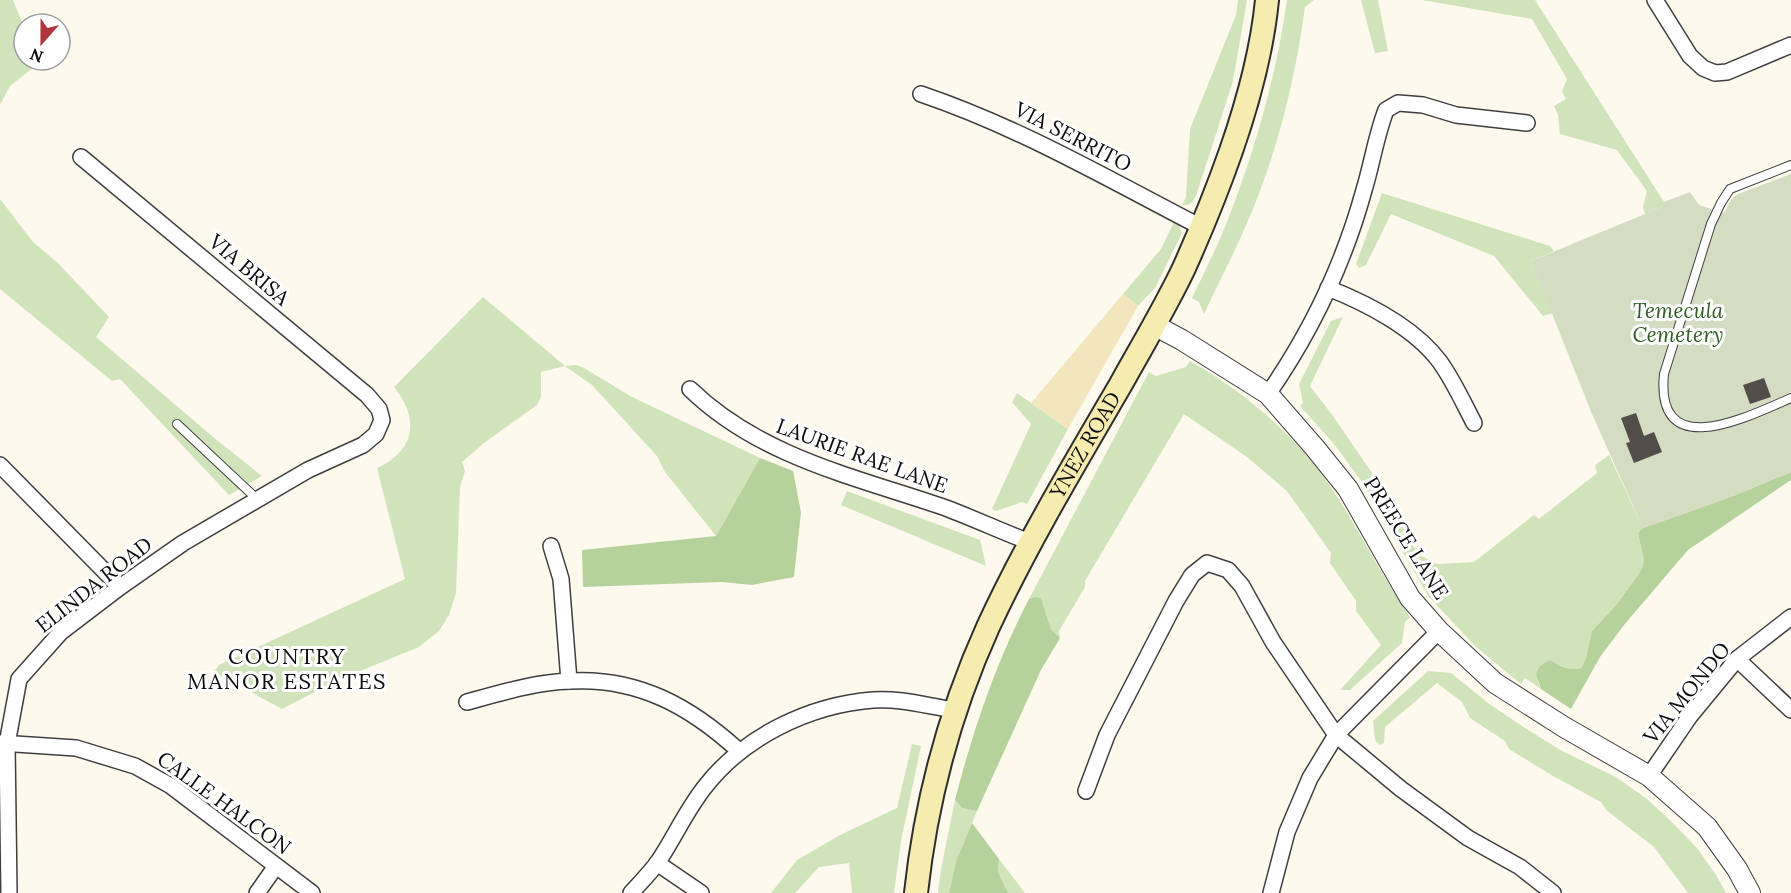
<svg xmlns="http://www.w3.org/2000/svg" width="1791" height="893" font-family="Lora,serif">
<rect width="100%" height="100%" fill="#fdf9ed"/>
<!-- green -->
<g fill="#d1e3bb">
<polygon points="0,0 13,0 24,27 24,60 37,60 39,63 10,86 0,105"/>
<path d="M 1238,0 L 1247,0 L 1233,81 L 1196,196 C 1192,203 1190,206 1182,205 L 1186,197 L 1190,129 L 1236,15 Z"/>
<path d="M 1287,0 L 1314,0 L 1305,7 C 1295,81 1277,154 1247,223 C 1234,254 1218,284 1204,314 L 1199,302 L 1192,298 C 1203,275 1215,251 1225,227 C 1254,154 1276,78 1287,0 Z"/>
<polygon points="1361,0 1378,0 1388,51 1375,53"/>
<polygon points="1422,0 1535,0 1664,202 1662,207 1645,214 1643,207 1647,191 1617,150 1560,134 1558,115 1554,106 1566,99 1562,91 1567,79 1532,19"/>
<polygon points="1382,193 1550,246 1554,251 1531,261 1553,313 1543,316 1494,256 1391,214 1366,265 1359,268 1356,264"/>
<polygon points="0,199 33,242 58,263 109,317 96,337 213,437 262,476 229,495 120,379 112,381 0,289"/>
<polygon points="1174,222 1179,225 1182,233 1155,288 1138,306 1123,294 1161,249"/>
<path d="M 483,297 L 565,366 L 576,365 L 584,368 L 632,397 L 760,458 L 716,536 L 665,472 L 657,456 L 592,385 L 565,366 L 541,372 L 541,397 L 537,405 L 484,443 L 462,462 L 465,471 L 460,487 L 456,593 L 449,615 L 439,631 L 419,647 L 338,680 L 282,709 L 214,672 L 219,665 L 405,579 L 377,468 C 415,451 420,419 394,387 Z"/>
<path d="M 1343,317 L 1310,386 L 1333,416 L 1383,489 L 1418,554 L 1437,564 L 1474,562 L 1534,515 L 1539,519 L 1597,473 L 1595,465 L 1609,455 L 1643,528 L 1638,533 L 1644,561 L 1641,571 L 1617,604 L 1592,631 L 1586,658 L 1581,668 C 1569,671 1561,667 1551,660 L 1538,682 L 1541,689 L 1525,678 L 1521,684 L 1476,647 L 1429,597 L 1362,482 L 1334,444 L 1300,406 L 1303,403 L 1299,384 L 1331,321 Z"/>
<path d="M 1190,361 C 1245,392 1299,438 1334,492 C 1361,533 1382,577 1410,617 L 1405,622 L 1402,643 L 1350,690 L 1340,690 L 1381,645 L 1356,611 L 1356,601 L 1330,563 L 1331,553 L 1287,491 L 1247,457 L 1184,414 L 1085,581 L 1085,587 L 1059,631 L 1060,638 L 1051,629 L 1041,598 L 1035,597 L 1029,599 L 1149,372 L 1156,376 L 1186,367 Z"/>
<polygon points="1017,393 1068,429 1027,504 1022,502 996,511 992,509 1031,424 1012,402"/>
<polygon points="847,491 980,540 986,566 841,505"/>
<polygon points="1428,671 1451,673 1488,703 1525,728 1562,751 1616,777 1647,799 1671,821 1697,848 1716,875 1726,893 1688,893 1654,847 1606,810 1601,802 1553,776 1509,749 1505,741 1470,718 1462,702 1437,683 1385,727 1384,743 1380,745 1375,740 1373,721"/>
<polygon points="912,744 921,746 901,841 894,893 852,893 849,863 819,867 795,893 771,893 797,860 840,835 897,808"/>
<polygon points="955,800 962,808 977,811 956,861 949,893 938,893 941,869"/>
<polygon points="999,859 1025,893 1008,893 998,872"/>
</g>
<!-- forest -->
<g fill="#b6d29c">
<polygon points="760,458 793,471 801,512 794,577 752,585 722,582 583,587 582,550 716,536"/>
<path d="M 1791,472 L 1791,480 L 1688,550 L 1624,625 L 1600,657 L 1571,709 L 1541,689 L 1536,674 C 1539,666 1543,663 1551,660 C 1561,667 1569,671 1581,668 L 1586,658 L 1592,631 L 1617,604 L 1641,571 L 1644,561 L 1638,533 L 1643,528 L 1733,496 Z"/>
<path d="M 1035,597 L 1041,598 L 1051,629 L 1060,638 L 1041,670 L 977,811 L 962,808 L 955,800 C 973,730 996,662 1029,599 Z"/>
<polygon points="972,823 999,859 998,872 1008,893 949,893 956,861"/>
</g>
<!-- sand -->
<polygon fill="#f3e6bf" points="1123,294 1138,306 1068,429 1031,403"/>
<!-- cemetery -->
<polygon fill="#d4dcc1" points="1791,174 1791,472 1733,496 1643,528 1592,414 1531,261 1662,207 1664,202 1690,192 1699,205 1724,213 1731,200 1738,194"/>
<!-- building -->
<g fill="#534d4a">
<polygon points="1764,378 1771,397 1750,404 1743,385"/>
<polygon points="1636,413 1644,436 1654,432 1662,452 1634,463 1626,443 1630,442 1621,418"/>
</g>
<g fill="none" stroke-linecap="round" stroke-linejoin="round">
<defs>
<g id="service">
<path d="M 1791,165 L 1730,189 L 1721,203 L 1711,224 L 1664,374 C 1655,464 1747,417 1791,398"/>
<polyline points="177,424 257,499"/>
</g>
<g id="minor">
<polyline points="1655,0 1690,56 1703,68 1715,73 1727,72 1791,45"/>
<path d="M 921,94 C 1021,128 1108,179 1201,227"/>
<path d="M 1328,288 C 1366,303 1415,328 1440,362 C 1453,380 1463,402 1474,423"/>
<path d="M 690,389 C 760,457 856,477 946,508 C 975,519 1003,532 1032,543"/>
<path d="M 1268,394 C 1311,332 1344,263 1364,190 C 1372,164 1376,136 1386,110 L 1398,103 L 1423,105 L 1456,115 L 1527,123"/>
<polyline points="0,465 120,587"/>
<polyline points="551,546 561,579 569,681"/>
<polyline points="1737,659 1791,710"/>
<path d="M 467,702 C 500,693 536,682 570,681 C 638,677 691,707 739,751"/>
<polyline points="0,743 76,748 135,766 171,786 312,893"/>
<polyline points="1649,776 1690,716 1737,659 1791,617"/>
<polyline points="1086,791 1107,735 1176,601 1192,575 1207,563 1228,570 1242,586 1273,642 1336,735 1401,789 1468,838 1520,867 1553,893"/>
<polyline points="657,863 701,893"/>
<polyline points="9,893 7,744 19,679 61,632 120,587 183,543 308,470 363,445 376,434 382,420 379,409 367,395 81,157"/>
<polyline points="257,893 276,866"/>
<path d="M 631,893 C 640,883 650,873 658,862 C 674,838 686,811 704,788 C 743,737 809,705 873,700 C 900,698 927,706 954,710"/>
<polyline points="1271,893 1287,832 1310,778 1336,735 1439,631"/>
</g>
<polyline id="tertiary" points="1154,325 1182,340 1268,394 1315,448 1348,489 1410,598 1439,631 1495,683 1564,727 1649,776 1707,827 1737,869 1750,893"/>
<g id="secondary">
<path id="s1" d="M 916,893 C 926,801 950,711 988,627 C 1027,543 1075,463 1121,384 C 1142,346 1165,308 1184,268 C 1201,230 1217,191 1231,151 C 1248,102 1262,52 1267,0"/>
</g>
</defs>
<!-- service casing -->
<use href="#service" stroke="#3f3f3f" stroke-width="10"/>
<!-- minor casing -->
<use href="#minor" stroke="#3f3f3f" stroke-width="18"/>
<!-- tertiary casing -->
<use href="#tertiary" stroke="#3f3f3f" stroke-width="22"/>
<!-- secondary casing -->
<use href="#secondary" stroke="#2e2e2e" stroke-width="26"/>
<!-- service -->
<use href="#service" stroke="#fff" stroke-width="8"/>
<!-- minor -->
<use href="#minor" stroke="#fff" stroke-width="15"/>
<!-- tertiary -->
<use href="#tertiary" stroke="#fff" stroke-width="20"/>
<!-- secondary -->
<use href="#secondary" stroke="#f6ecb0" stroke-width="22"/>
</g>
<g text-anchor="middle" stroke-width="6" stroke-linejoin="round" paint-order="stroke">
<!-- street labels -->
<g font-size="21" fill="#0c0c0c" stroke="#fff">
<text transform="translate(1073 137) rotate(27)" y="7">VIA SERRITO</text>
<text transform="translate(249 270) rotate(40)" y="7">VIA BRISA</text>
<text dy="7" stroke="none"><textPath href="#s1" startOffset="483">YNEZ ROAD</textPath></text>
<text transform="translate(862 456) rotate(20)" y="7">LAURIE RAE LANE</text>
<text transform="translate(1406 538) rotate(58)" y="7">PREECE LANE</text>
<text transform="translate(94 585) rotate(-38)" y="7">ELINDA ROAD</text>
<text transform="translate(1687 693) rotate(-51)" y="7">VIA MONDO</text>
<text transform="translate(224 803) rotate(36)" y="7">CALLE HALCON</text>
</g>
<!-- park labels -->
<g font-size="21" font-style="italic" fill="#325c24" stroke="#fff">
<text x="1678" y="318">Temecula<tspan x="1678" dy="24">Cemetery</tspan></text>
</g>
<!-- neighbourhood labels -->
<g font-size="22" letter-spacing="1.5" fill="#0c0c0c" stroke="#fff">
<text x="287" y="664">COUNTRY<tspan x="287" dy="25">MANOR ESTATES</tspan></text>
</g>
</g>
<!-- north arrow -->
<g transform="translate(42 42) rotate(201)"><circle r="28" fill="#ffffff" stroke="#9e9e9e" stroke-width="1.5"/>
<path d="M0-4.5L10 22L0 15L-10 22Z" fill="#ac353e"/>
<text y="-9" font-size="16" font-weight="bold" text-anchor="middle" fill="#0c0c0c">N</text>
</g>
</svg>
